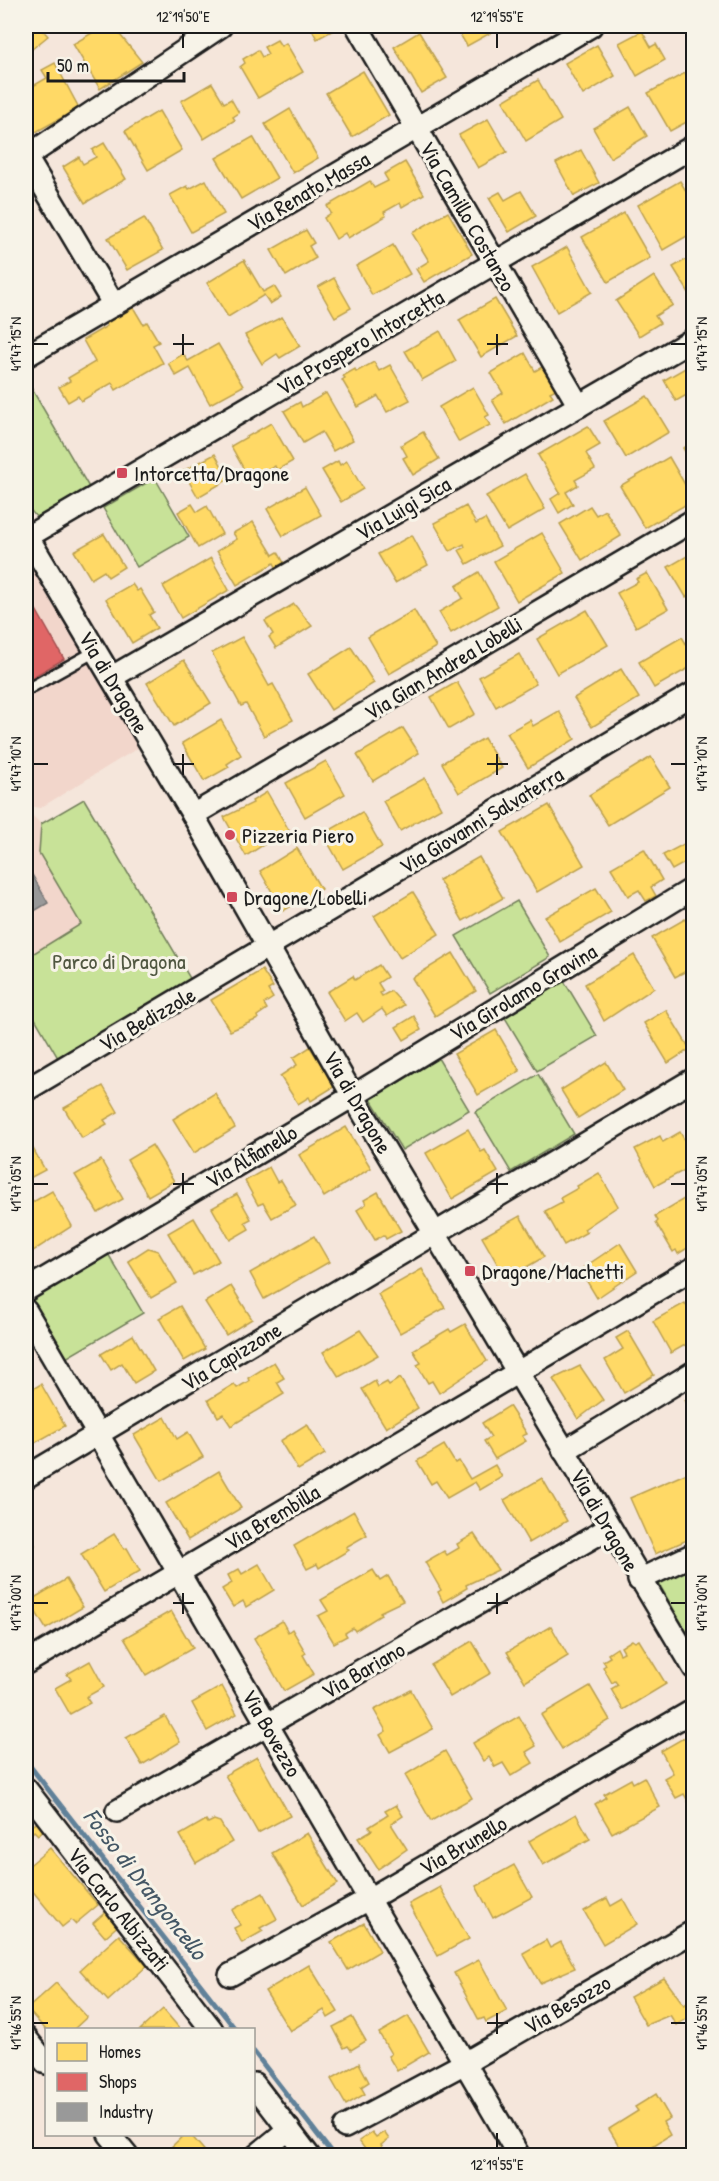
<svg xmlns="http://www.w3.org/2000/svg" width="719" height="2181" font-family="'Patrick Hand',sans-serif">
<rect width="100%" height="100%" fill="#f5e6db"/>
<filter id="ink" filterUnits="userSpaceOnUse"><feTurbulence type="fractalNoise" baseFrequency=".0167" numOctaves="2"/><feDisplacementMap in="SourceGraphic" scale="12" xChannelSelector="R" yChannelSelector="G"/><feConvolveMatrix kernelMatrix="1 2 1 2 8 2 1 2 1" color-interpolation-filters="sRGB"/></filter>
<g filter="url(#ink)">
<!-- built -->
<g fill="#f2d6cb">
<polygon points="30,560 138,748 40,808 26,805 26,562"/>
<polygon points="26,809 41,824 39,853 81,924 26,958"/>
</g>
<!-- green -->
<g fill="#c8e298" stroke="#727f5a" stroke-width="1.5">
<polygon points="26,379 90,489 38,519 26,505"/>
<polygon points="155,478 189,537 137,567 103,508"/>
<polygon points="84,799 191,980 58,1058 26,1003 26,958 81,924 39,853 41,824"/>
<polygon points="517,901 550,957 490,993 456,936"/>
<polygon points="561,976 597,1036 537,1071 501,1011"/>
<polygon points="435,1053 469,1110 402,1150 367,1093"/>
<polygon points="538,1074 574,1134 511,1172 475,1112"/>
<polygon points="107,1252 143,1313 66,1358 30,1296"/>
<polygon points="693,1566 693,1643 658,1582"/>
</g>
<!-- homes -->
<g fill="#ffd966" stroke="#bba050" stroke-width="1.5">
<polygon points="26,26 39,26 48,36 26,54"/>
<polygon points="104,26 113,26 142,62 100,89 73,44"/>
<polygon points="310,26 338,26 339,27 317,39"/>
<polygon points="455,26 503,26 467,46"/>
<polygon points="642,31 651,47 656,44 665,60 637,76 619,43"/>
<polygon points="419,32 447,78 421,93 394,47"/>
<polygon points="277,40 281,46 286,43 303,72 258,98 240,67 245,63 243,59 258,50 262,57 268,54 264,47"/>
<polygon points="597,45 615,76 583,95 565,63"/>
<polygon points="55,63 79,108 34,133 26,119 26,90 47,78 42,70"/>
<polygon points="363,71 389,115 352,137 326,93"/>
<polygon points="685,73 694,88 694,118 670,131 648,93"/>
<polygon points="538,80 561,120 526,141 503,101"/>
<polygon points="212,83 224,103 231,99 239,113 233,117 235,120 204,139 181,101"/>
<polygon points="630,107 647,136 610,158 593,128"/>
<polygon points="290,109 318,158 293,173 265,124"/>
<polygon points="159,111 182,150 148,170 125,131"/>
<polygon points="488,119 507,152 478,168 459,135"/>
<polygon points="253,137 277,178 241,199 216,158"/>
<polygon points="104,143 126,179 85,203 63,167 79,157 83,164 96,157 92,150"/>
<polygon points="581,150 599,183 574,196 556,163"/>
<polygon points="405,162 424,194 402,207 400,203 384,212 386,216 348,238 345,233 336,239 324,218 331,213 327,206 370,181 374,188 388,181 384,174"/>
<polygon points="206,180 224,214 191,232 170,195 187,186 189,189"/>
<polygon points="680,181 694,204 694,232 663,250 638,205"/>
<polygon points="521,191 536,216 509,232 489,198 500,192 505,200"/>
<polygon points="448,212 472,254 424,282 416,269 429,261 412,233"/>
<polygon points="624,213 650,258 608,282 582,237"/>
<polygon points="144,218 163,250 127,270 108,238"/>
<polygon points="306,230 314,243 309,246 316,258 286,276 271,250"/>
<polygon points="393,245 410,274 372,295 356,266"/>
<polygon points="567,247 592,292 557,312 532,267"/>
<polygon points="694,255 694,301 673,267"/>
<polygon points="244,260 263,292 274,286 281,297 270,304 264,295 228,317 207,283"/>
<polygon points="654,276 673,305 655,316 660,323 639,336 616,301"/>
<polygon points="334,278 351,308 335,317 318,287"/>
<polygon points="495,299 517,336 481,357 459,320"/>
<polygon points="130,302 143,324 147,322 159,342 153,345 163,363 116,390 112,383 81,401 78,396 68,402 59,387 70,381 68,378 95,362 83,340 107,326 102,318"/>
<polygon points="282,317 300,346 280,358 277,354 262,364 245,335"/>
<polygon points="440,331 456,361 422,380 405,351"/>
<polygon points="218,344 243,386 210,404 190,368 176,376 168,363 183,354 188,361"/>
<polygon points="525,353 535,371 542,367 556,389 550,392 553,396 506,424 492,400 503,393 491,373"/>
<polygon points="374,362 379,371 390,365 410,400 387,412 378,396 358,407 342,380 345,378 343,376 355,369 356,372"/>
<polygon points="694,363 694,391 676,401 664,380"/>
<polygon points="473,387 489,415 485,417 490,425 459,442 439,407"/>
<polygon points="326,393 353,440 333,451 322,432 303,443 284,411 300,402 302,407"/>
<polygon points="647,396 669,432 626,458 604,421"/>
<polygon points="271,423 293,461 277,470 275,466 250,480 231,446"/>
<polygon points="588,426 600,445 586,453 595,469 575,480 578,485 566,492 573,504 559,513 551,499 560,493 538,455"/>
<polygon points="423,432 439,459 413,475 403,458 407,456 401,445"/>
<polygon points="694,443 694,466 683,448"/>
<polygon points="215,454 229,479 198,497 183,471"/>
<polygon points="669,457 694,500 645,528 620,486"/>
<polygon points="338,461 340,465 347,461 363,489 341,502 322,470"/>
<polygon points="525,474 545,509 507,531 486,496"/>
<polygon points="305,487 321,515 283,536 267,509"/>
<polygon points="192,504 197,512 207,506 222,534 198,548 178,512"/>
<polygon points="466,506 476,524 485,519 500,546 467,564 459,550 465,547 464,544 450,551 434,523"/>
<polygon points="590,506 596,515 605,510 621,536 582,560 560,524"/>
<polygon points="253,522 273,555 278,552 284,563 276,567 274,563 237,585 217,551 237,539 233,533"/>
<polygon points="542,533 565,573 517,601 494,561"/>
<polygon points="104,534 124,567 108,577 104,571 91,579 74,551"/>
<polygon points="412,535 428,565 395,583 378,554"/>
<polygon points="694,552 694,593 686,597 668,567"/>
<polygon points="211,558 229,590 181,618 163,586"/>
<polygon points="479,572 498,606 451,633 439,612 463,598 456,586"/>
<polygon points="647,573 668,609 636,627 617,593 638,582 636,579"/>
<polygon points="132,584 137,591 140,589 154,612 149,615 157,628 132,643 106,599"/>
<polygon points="294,604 312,626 276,648 269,637 273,634 265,621"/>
<polygon points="414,610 436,647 389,674 368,637"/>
<polygon points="587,610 608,645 557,674 537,639"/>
<polygon points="242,637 269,686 273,684 293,720 264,736 246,704 241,706 212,653"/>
<polygon points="682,637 694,657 694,665 654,688 639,662"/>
<polygon points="351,647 374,683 331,710 308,674"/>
<polygon points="519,654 536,684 496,707 479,677"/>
<polygon points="184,660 211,703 174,726 147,683"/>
<polygon points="621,669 639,698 592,727 574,698"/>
<polygon points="457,682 475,714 449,729 431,697"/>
<polygon points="559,711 575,739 528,768 507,733 530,720 533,726"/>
<polygon points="221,720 241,755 227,764 229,767 204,781 182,743"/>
<polygon points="403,728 419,753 373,781 357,755"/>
<polygon points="484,738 502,768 459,793 442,763"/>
<polygon points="651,757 670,787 608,825 589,795"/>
<polygon points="326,761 345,794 305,817 286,783"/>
<polygon points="425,778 441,808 400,831 383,801"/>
<polygon points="267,792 290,832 276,841 274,838 246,856 224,817 253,803 252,801"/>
<polygon points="549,805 584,865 537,892 502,832"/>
<polygon points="362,812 382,847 343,869 323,834"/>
<polygon points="684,844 692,859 672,870 663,855"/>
<polygon points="297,848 321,889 283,911 260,871"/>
<polygon points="644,849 662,880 651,887 656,896 646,901 639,890 628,896 611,868"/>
<polygon points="479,857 503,898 463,921 439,880"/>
<polygon points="596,888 611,912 560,942 545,917"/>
<polygon points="413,892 439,934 400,958 374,916"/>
<polygon points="685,919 694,933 694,967 675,977 652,938"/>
<polygon points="453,953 476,991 435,1016 412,978"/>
<polygon points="634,955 654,988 604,1021 585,984"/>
<polygon points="379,965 387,977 378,983 383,991 380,993 382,996 391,991 404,1005 387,1016 382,1009 363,1022 357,1013 345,1021 327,992 353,976 355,980"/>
<polygon points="262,970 273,987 268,990 273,998 264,1004 267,1009 257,1016 258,1019 230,1031 211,1000"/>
<polygon points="666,1010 690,1049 668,1063 644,1023"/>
<polygon points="414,1016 421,1030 404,1040 396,1027"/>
<polygon points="496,1030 520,1071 478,1095 454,1054"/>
<polygon points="310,1047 335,1086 311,1101 309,1097 298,1104 280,1076 297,1065 293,1058"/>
<polygon points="606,1062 623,1090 578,1118 561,1090"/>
<polygon points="103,1086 118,1112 104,1120 107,1124 82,1138 64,1108"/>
<polygon points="215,1093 235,1128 194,1153 173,1119"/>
<polygon points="346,1127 371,1168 324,1197 299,1155"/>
<polygon points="468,1129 481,1152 485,1150 498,1172 452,1199 426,1153"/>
<polygon points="680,1132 694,1157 694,1165 655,1186 635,1149 660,1136 663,1142"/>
<polygon points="26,1136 45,1170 26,1180"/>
<polygon points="152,1145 174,1181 148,1196 127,1160"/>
<polygon points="101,1160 123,1199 98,1213 75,1175"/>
<polygon points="269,1167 277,1182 281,1180 296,1205 272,1218 263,1203 258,1205 245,1181"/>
<polygon points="599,1173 618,1206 584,1229 587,1232 564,1245 545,1211 562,1202 560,1198 578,1188 577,1186"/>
<polygon points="52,1191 72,1226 27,1255 26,1206"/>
<polygon points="378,1192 401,1231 386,1239 384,1235 375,1240 357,1210 366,1204 364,1200"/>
<polygon points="694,1193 694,1244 678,1254 676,1250 673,1252 656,1223 658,1221 655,1216"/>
<polygon points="237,1194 251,1219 245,1222 249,1229 230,1240 212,1208"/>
<polygon points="520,1216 544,1257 506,1279 482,1237"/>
<polygon points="194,1218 219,1261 193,1275 168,1233"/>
<polygon points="314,1236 329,1262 264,1299 250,1273"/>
<polygon points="620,1243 637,1271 597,1298 580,1270"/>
<polygon points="148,1248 158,1251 177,1283 151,1298 128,1261"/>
<polygon points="422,1269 445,1308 400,1333 378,1294"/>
<polygon points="231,1286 252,1319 226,1335 205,1302"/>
<polygon points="685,1303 694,1318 694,1340 671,1353 653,1321"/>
<polygon points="180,1306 205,1349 184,1361 159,1318"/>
<polygon points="465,1324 487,1361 439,1393 432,1381 428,1383 417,1365 421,1363 413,1350 449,1329 451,1332"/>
<polygon points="360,1330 378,1355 339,1377 323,1352"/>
<polygon points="628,1331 654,1375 624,1393 605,1360 623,1349 616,1338"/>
<polygon points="133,1335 154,1371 134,1383 122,1363 111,1370 101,1354"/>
<polygon points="274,1362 284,1378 277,1382 284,1394 231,1426 223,1414 218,1417 208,1400 234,1384 237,1388 249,1381 248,1378"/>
<polygon points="580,1366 603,1400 578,1419 553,1379"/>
<polygon points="400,1378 418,1408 386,1428 362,1389 375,1381 378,1387 387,1382 389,1385"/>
<polygon points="41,1384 65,1426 26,1448 26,1393"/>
<polygon points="694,1396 694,1418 685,1400"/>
<polygon points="509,1406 527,1434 522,1436 526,1441 495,1459 484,1441 491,1437 482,1423"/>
<polygon points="165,1417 177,1439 188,1432 203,1457 161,1481 134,1435"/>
<polygon points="307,1424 325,1454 298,1470 280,1441"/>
<polygon points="444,1445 455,1463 459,1461 470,1479 495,1465 502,1477 480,1490 475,1482 447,1498 436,1481 431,1484 417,1461"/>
<polygon points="219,1471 241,1508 188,1540 166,1503"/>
<polygon points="685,1474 694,1493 694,1537 655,1554 630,1498"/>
<polygon points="542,1478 567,1521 529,1543 504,1500"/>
<polygon points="354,1511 367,1535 346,1547 349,1550 319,1568 317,1564 307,1569 294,1546"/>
<polygon points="26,1529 35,1545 26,1551"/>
<polygon points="114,1534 124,1549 127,1548 140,1571 104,1592 81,1554"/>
<polygon points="474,1534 498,1570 466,1585 467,1588 443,1602 438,1592 441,1590 425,1562 444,1551 447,1555 459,1548 457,1544"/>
<polygon points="259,1564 274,1590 246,1607 243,1601 233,1607 222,1589 232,1583 228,1575 239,1569 242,1574"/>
<polygon points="373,1570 380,1581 388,1576 403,1601 380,1612 381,1615 355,1631 353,1628 345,1633 347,1636 334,1643 318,1616 328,1611 321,1600"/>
<polygon points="66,1579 83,1607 46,1629 29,1601"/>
<polygon points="171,1611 193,1648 146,1675 124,1638"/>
<polygon points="282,1621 288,1632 292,1629 306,1653 303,1655 314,1674 284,1691 254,1638"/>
<polygon points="551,1626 568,1656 525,1682 507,1652"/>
<polygon points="632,1640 635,1642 639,1640 666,1684 623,1710 611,1689 618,1685 615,1681 612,1683 603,1667 606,1665 603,1661 610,1657 608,1654 617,1648 620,1654 624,1652 621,1647"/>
<polygon points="472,1641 491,1673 450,1697 431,1665"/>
<polygon points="90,1661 104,1687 86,1697 90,1703 70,1714 55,1688 71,1679 67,1674"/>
<polygon points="222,1686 237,1714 207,1731 192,1703"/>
<polygon points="590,1686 610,1720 562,1749 541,1715"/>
<polygon points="411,1690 433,1729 390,1752 380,1735 386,1731 374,1710"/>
<polygon points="165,1716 180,1742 142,1765 126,1738"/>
<polygon points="519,1716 536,1746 526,1752 533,1763 511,1776 503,1763 495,1767 489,1757 483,1761 473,1743"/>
<polygon points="694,1732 694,1804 689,1803 684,1794 676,1798 664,1778 673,1773 661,1751"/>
<polygon points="445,1751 472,1798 431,1821 405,1775"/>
<polygon points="257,1757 290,1816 258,1833 225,1775"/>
<polygon points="644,1777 660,1807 612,1833 595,1804 606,1797 604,1794 631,1779 633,1783"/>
<polygon points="396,1805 403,1816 391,1824 407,1849 378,1869 358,1838 372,1830 369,1827 388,1815 385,1811"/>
<polygon points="26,1814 34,1825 40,1820 46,1828 38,1835 34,1831 32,1833 26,1828"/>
<polygon points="576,1814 590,1839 543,1865 529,1841"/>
<polygon points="206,1820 208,1823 214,1820 220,1822 232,1842 196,1863 180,1835"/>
<polygon points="307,1833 338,1884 303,1905 272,1853"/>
<polygon points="50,1848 98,1905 75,1924 71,1920 62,1927 26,1883 26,1868"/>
<polygon points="514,1865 532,1897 493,1918 476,1886"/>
<polygon points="440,1887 469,1939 438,1956 409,1904"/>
<polygon points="263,1893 277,1919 260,1928 263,1931 242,1943 234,1928 240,1925 232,1910"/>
<polygon points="607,1898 611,1906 623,1899 637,1924 603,1944 584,1911"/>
<polygon points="109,1909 121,1923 105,1937 93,1923"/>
<polygon points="364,1923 380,1951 348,1970 331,1942"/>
<polygon points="119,1935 147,1966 108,2001 80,1970"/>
<polygon points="546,1940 550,1948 561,1942 575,1968 540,1983 523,1953"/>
<polygon points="479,1960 507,2011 486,2022 484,2018 479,2020 454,1973"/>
<polygon points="309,1965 338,2012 328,2018 324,2010 290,2031 265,1991"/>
<polygon points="664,1978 684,2005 687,2003 694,2015 676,2025 670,2015 646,2025 630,1997"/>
<polygon points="56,1983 87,2017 73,2030 46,2030 27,2009"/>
<polygon points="163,2009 181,2030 140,2030"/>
<polygon points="408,2016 429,2052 397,2071 388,2056 391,2054 379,2033"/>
<polygon points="352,2017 366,2041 351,2050 348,2046 344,2048 333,2027"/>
<polygon points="359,2063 369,2082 361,2087 365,2094 346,2105 331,2079"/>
<polygon points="656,2094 670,2118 663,2122 670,2135 637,2156 625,2156 609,2129 638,2111 635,2107"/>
<polygon points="372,2132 376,2137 384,2132 389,2139 381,2145 388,2156 370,2156 359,2141"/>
<polygon points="185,2134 190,2134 209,2156 168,2156 166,2152"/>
</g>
<!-- shops -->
<polygon fill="#e06666" stroke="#a55050" stroke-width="1.5" points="26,592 64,659 26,681"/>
<!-- industry -->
<polygon fill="#999" stroke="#747474" stroke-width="1.5" points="26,864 48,903 26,916"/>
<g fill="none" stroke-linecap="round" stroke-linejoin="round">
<!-- stream -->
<g stroke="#608199" stroke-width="5">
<polyline points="26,1761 236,2030"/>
<polyline points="254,2052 334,2156"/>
</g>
<defs>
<polyline id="service" points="26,690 96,651"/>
<g id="minor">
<polyline points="357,26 579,406"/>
<polyline points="114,305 26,157 221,26"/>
<polyline points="26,356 591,26"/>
<polyline points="26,534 193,815 353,1096 694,1668"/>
<polyline points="27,537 694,146"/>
<polyline points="112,677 694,339"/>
<polyline points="193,815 694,520"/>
<polyline points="26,1090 694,693"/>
<polyline points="26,1290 353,1096 694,888"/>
<polyline points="26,1311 519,2156"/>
<polyline points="564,1451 694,1372"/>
<polyline points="26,1477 694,1079"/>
<polyline points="639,1580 694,1554"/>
<polyline points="26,1663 694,1268"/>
<polyline points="26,1789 212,2030"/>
<polyline points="117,1811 609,1528"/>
<polyline points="230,1975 369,1899 694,1710"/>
<polyline points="26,2038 46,2063"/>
<polyline points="254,2084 309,2156"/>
<polyline points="345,2127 463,2064 694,1931"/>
<polyline points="109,2134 127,2156"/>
<polyline points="256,2156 289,2129"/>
</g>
</defs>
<!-- service casing -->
<use href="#service" stroke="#1c1c1c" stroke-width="15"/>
<!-- minor casing -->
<use href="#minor" stroke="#1c1c1c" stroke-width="26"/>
<!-- service -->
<use href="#service" stroke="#f7f3e8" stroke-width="10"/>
<!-- minor -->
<use href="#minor" stroke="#f7f3e8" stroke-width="21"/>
</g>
</g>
<!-- ticks -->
<path fill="none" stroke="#1c1c1c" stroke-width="2" d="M 183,33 L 183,48M 497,33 L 497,48M 183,334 L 183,355M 497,334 L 497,355M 33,344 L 48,344M 173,344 L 194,344M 487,344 L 508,344M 671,344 L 686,344M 183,754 L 183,775M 497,754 L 497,775M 33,764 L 48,764M 173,764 L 194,764M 487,764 L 508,764M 671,764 L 686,764M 183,1173 L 183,1194M 497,1173 L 497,1194M 33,1184 L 48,1184M 173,1184 L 194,1184M 487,1184 L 508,1184M 671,1184 L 686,1184M 183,1593 L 183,1614M 497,1593 L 497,1614M 33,1603 L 48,1603M 173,1603 L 194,1603M 487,1603 L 508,1603M 671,1603 L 686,1603M 497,2013 L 497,2034M 33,2023 L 48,2023M 487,2023 L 508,2023M 671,2023 L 686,2023M 497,2133 L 497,2148"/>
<!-- markers -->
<g fill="#d1495b" stroke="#f7f3e8" stroke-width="2">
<rect x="116" y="467" width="12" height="12" rx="3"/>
<circle cx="230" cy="835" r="6"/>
<rect x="226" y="891" width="12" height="12" rx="3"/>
<rect x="464" y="1265" width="12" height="12" rx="3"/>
</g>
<g text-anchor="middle" stroke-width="6" stroke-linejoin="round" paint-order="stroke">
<!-- street labels -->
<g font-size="22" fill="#1c1c1c" stroke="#f7f3e8">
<text transform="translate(308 191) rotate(-30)" y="8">Via Renato Massa</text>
<text transform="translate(468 216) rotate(60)" y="8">Via Camillo Costanzo</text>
<text transform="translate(360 342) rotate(-30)" y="8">Via Prospero Intorcetta</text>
<text transform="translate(403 508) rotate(-30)" y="8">Via Luigi Sica</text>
<text transform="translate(443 668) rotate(-31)" y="8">Via Gian Andrea Lobelli</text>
<text transform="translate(114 682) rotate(59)" y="8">Via di Dragone</text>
<text transform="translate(481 820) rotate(-31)" y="8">Via Giovanni Salvaterra</text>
<text transform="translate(523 992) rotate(-31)" y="8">Via Girolamo Gravina</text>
<text transform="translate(147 1019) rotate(-30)" y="8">Via Bedizzole</text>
<text transform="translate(358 1102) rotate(60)" y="8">Via di Dragone</text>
<text transform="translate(251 1156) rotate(-31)" y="8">Via Alfianello</text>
<text transform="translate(231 1356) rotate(-31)" y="8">Via Capizzone</text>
<text transform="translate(272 1517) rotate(-31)" y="8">Via Brembilla</text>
<text transform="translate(605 1520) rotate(60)" y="8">Via di Dragone</text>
<text transform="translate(363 1670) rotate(-30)" y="8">Via Bariano</text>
<text transform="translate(272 1733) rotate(60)" y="8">Via Bovezzo</text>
<text transform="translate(463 1845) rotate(-30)" y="8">Via Brunello</text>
<text transform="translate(119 1909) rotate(52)" y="8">Via Carlo Albizzati</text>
<text transform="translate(567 2004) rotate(-30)" y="8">Via Besozzo</text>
</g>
<!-- poi labels -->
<g font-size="22" fill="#1c1c1c" stroke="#f7f3e8" text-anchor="start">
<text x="134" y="481">Intorcetta/Dragone</text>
<text x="242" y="843">Pizzeria Piero</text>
<text x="244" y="905">Dragone/Lobelli</text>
<text x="482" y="1279">Dragone/Machetti</text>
</g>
<!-- park labels -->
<g font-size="22" fill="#505741" stroke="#f7f3e8">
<text x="119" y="969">Parco di Dragona</text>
</g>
<!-- water labels -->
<g font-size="24" font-style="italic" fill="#445765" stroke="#f7f3e8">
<text transform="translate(145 1884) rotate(52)" y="8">Fosso di Drangoncello</text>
</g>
</g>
<!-- margin -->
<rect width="719" height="2181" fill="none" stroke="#f7f3e8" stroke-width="66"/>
<!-- legend -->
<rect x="45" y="2028" width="210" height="108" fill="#f7f3e8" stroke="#9f9d96" stroke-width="1.5"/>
<rect x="57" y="2043" width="30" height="18" fill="#ffd966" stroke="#9f9d96" stroke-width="1.5"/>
<text x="99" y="2058" font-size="18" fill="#1c1c1c">Homes</text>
<rect x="57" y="2073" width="30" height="18" fill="#e06666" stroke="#9f9d96" stroke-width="1.5"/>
<text x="99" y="2088" font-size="18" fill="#1c1c1c">Shops</text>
<rect x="57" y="2103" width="30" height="18" fill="#999999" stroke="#9f9d96" stroke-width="1.5"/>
<text x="99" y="2118" font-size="18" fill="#1c1c1c">Industry</text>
<!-- scale -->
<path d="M48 72v9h136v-9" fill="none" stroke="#1c1c1c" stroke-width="3"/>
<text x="57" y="72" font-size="18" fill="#1c1c1c" stroke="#f7f3e8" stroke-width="4.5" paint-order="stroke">50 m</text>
<rect x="33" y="33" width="653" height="2115" fill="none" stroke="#1c1c1c" stroke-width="2"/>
<g font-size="15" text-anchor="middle" fill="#1c1c1c">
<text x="183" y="22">12°19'50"E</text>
<text x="497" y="22">12°19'55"E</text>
<text transform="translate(16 344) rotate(-90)" y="5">41°47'15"N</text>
<text transform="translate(702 344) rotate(-90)" y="5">41°47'15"N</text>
<text transform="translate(16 764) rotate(-90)" y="5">41°47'10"N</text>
<text transform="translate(702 764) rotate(-90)" y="5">41°47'10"N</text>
<text transform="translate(16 1184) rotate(-90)" y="5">41°47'05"N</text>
<text transform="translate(702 1184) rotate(-90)" y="5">41°47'05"N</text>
<text transform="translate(16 1603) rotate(-90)" y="5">41°47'00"N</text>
<text transform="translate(702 1603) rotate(-90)" y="5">41°47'00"N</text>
<text transform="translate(16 2023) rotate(-90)" y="5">41°46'55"N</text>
<text transform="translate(702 2023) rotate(-90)" y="5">41°46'55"N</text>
<text x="497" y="2170">12°19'55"E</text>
</g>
</svg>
